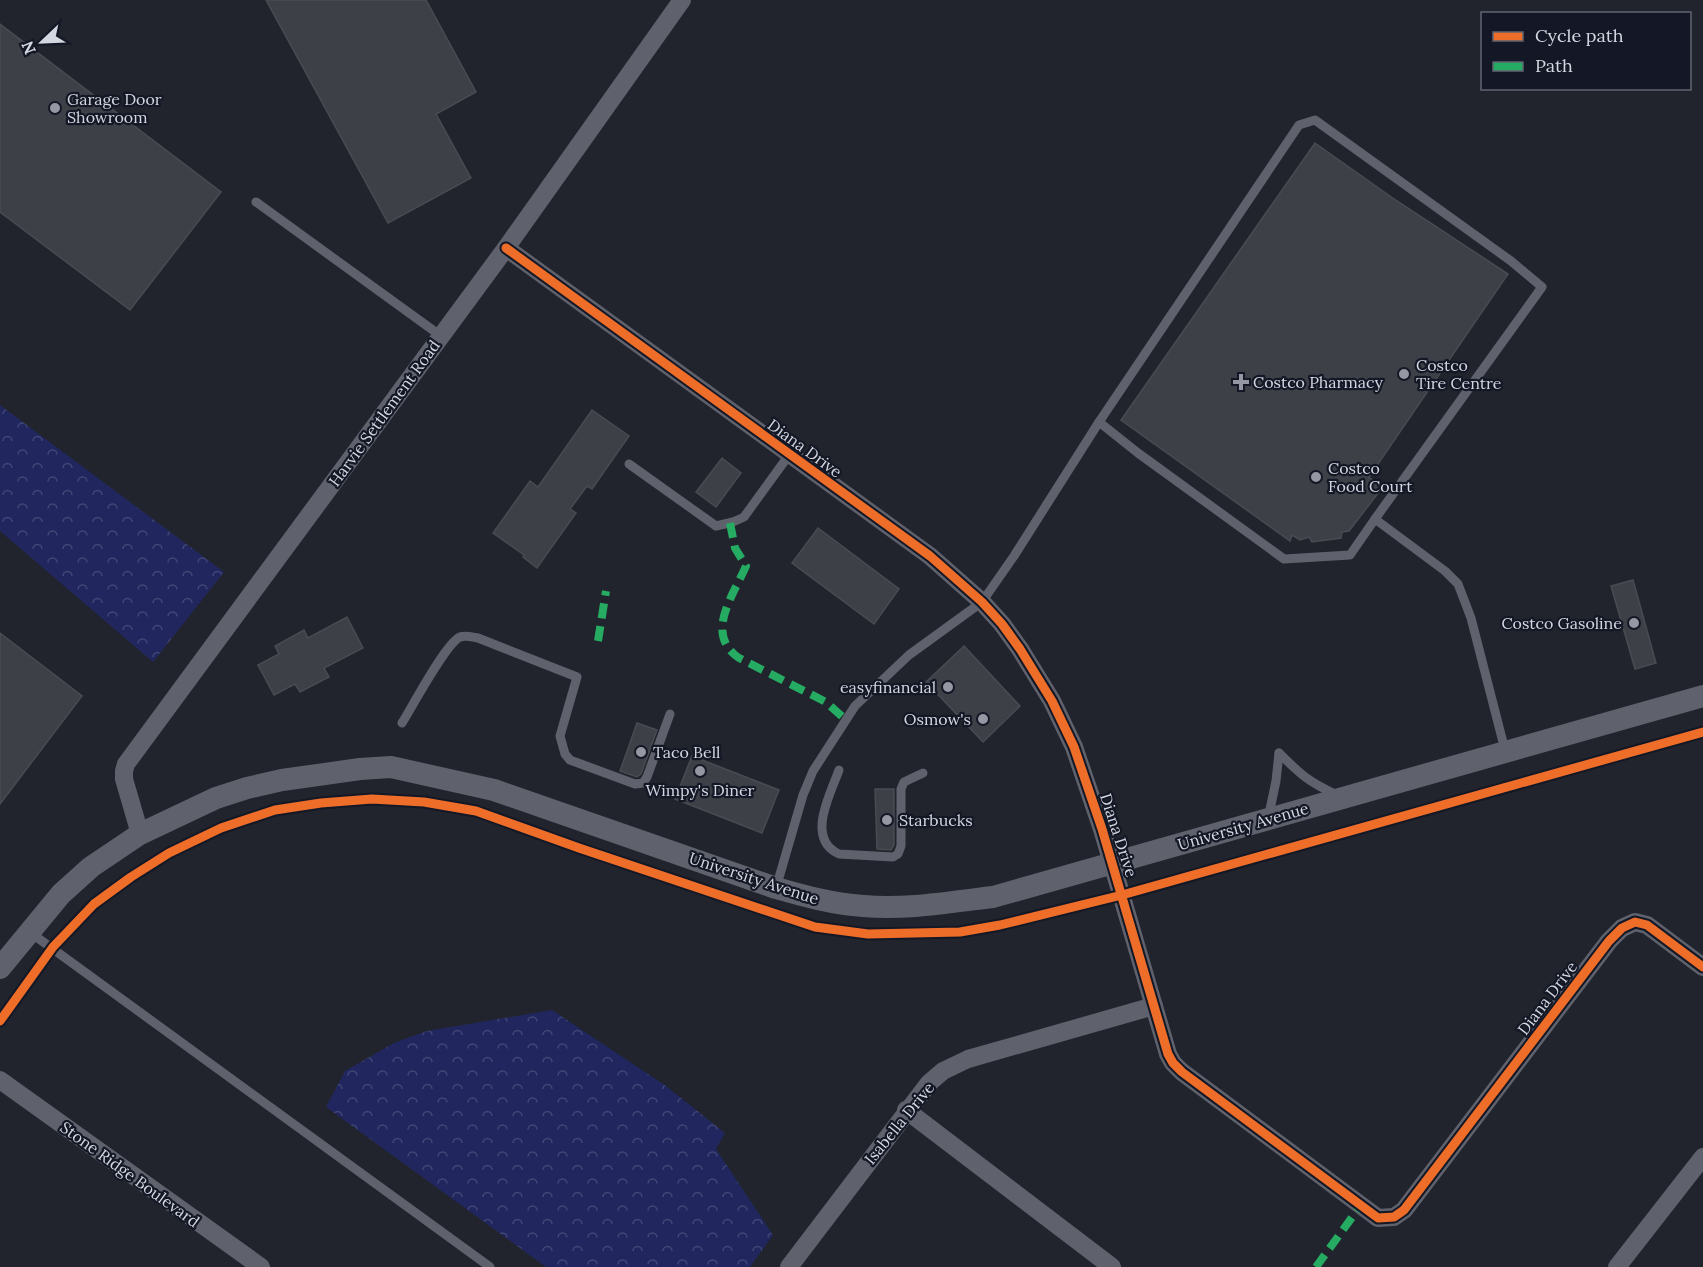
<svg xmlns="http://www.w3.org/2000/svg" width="1703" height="1267" font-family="Lora,serif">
<defs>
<pattern id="forest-crowns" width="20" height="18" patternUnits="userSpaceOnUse" patternTransform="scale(1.5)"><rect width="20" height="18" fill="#21275e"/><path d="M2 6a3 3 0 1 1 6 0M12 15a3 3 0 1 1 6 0" fill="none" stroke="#404675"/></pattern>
</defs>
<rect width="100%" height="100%" fill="#21242c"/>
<!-- forest -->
<g fill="url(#forest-crowns)">
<polygon points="0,405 224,572 153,662 0,531"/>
<polygon points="552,1010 666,1086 725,1133 716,1149 773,1235 750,1267 546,1267 326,1107 345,1071 394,1043 427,1031"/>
</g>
<!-- building -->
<g fill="#3e4047" stroke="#484b52" stroke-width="1.5">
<polygon points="266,0 426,0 476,92 436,114 471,178 388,223"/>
<polygon points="0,24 221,192 130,310 0,212"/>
<polygon points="1315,143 1397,201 1508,274 1369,477 1382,488 1349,531 1342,532 1341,538 1312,542 1309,537 1300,540 1292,535 1290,541 1121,420"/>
<polygon points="592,410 629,436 592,489 587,486 570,509 576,513 537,568 523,557 524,555 493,533 530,481 538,487"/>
<polygon points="722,458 741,473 716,507 696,492"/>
<polygon points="818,528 899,589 874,624 792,563"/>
<polygon points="1633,580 1656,663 1635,669 1611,586"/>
<polygon points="347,617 363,648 324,668 329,677 300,692 295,684 274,695 258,665 279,654 275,646 304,630 308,638"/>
<polygon points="0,633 82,696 0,804"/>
<polygon points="964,646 1020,706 983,742 926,682"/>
<polygon points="637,723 657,730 641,774 637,777 620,771"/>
<polygon points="692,756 779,790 762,833 675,799"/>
<polygon points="875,789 894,789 894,845 891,850 877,849"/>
</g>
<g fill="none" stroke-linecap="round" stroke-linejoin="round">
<!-- service -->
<g stroke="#5f626d" stroke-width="9">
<polyline points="256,202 441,336"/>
<polyline points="1099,422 1299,125 1315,120 1511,261 1542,287 1375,519 1445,571 1458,584 1471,618 1505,750"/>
<polyline points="629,464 716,526 733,522 744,517 789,455"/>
<path d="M 402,723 C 412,707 446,643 460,637 C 465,635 472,637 478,638 L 577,677 L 560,736 L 565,754 L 570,760 L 635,784 L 643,783 L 647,777 L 670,714"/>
<path d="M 1279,753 C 1301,775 1309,782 1337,795"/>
<path d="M 839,770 C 831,793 805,839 839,854 L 893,857 L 898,854 L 901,846 L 901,789 L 904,782 L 923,773"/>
<polyline points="1268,819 1276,781 1279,753"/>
<polyline points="776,888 803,795 813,771 855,706 909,655 982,602 1014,556 1099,422 1138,453 1284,559 1350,555 1375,519"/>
<polyline points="31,933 490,1267"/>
</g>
<!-- minor -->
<g stroke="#5f626d" stroke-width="18">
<polyline points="506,248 930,556 982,602 1002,624 1020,649 1052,701 1074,747 1102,829 1168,1054 1173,1063 1182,1072 1378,1218 1394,1217 1404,1210 1609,941 1622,928 1635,922 1647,925 1703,967"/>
<polyline points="140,834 124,779 124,771 126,764 506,248 682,0"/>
<polyline points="0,1080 261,1267"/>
<polyline points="906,1110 1112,1267"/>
<polyline points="789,1267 929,1083 943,1071 968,1059 1154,1006"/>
<polyline points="1617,1267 1703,1157"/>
</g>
<!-- tertiary -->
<path stroke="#5f626d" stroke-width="22" d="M 0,968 L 61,894 L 91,867 L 140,834 L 216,798 L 247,788 L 282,780 L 360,769 L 391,767 L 494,790 L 776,888 C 804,896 833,904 863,906 C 906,910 950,902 993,897 L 1703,696"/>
<!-- quiet -->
<g stroke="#26ab63" stroke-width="8" stroke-dasharray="15 8" stroke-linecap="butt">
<path d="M 730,523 L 735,548 L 746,566 C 733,596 704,634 739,658 L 826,702 L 846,720"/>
<polyline points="598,641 606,591"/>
<polyline points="1316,1267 1361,1205"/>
</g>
<defs>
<g id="cycleway">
<polyline points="506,248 930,556 982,602 1002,624 1020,649 1052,701 1074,747 1102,829 1168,1054 1173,1063 1182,1072 1378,1218 1394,1217 1404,1210 1609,941 1622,928 1635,922 1647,925 1703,967"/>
<polyline points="0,1021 53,947 94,904 131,877 169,853 221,828 275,810 321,803 372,799 424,802 476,811 579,848 815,927 868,934 960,932 1000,925 1122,895 1703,732"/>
</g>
</defs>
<!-- cycleway casing -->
<use href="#cycleway" stroke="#141826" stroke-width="13"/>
<!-- cycleway -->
<use href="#cycleway" stroke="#ee6e29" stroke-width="9"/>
</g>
<!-- markers -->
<g fill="#9598a2" stroke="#141826" stroke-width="2">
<circle cx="55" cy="108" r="6"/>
<circle cx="1404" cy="374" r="6"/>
<path d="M1238 373h6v6h6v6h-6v6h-6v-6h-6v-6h6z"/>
<circle cx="1316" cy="477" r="6"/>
<circle cx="1634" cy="623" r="6"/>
<circle cx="948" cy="687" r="6"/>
<circle cx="983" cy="719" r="6"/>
<circle cx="641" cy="752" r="6"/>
<circle cx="700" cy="771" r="6"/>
<circle cx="887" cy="820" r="6"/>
</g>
<g text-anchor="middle" stroke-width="4.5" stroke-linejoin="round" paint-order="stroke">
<!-- poi labels -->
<g font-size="16" fill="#d3d7e1" stroke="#141826" text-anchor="start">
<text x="67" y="105">Garage Door<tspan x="67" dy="18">Showroom</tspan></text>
<text x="1416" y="371">Costco<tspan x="1416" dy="18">Tire Centre</tspan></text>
<text x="1253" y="388">Costco Pharmacy</text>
<text x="1328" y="474">Costco<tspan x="1328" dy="18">Food Court</tspan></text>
<text x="1622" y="629" text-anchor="end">Costco Gasoline</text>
<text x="936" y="693" text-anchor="end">easyfinancial</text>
<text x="971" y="725" text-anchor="end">Osmow's</text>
<text x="653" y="758">Taco Bell</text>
<text x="700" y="796" text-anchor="middle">Wimpy's Diner</text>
<text x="899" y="826">Starbucks</text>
</g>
<!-- street labels -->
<g font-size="16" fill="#d3d7e1" stroke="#141826">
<text transform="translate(384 413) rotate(-54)" y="6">Harvie Settlement Road</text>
<text transform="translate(805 448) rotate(36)" y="6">Diana Drive</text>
<text transform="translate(1243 826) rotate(-16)" y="6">University Avenue</text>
<text transform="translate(1119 835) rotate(72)" y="6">Diana Drive</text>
<text transform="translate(754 878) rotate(18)" y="6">University Avenue</text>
<text transform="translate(1547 998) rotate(-53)" y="6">Diana Drive</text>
<text transform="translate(899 1123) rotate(-51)" y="6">Isabella Drive</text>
<text transform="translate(130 1174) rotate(36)" y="6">Stone Ridge Boulevard</text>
</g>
</g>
<!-- legend -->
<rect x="1481" y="12" width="210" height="78" fill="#141826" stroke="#606471" stroke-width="1.5"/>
<rect x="1493" y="32" width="30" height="9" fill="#ee6e29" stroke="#606471" stroke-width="1.5"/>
<text x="1535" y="42" font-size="18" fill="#d3d7e1">Cycle path</text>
<rect x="1493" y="62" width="30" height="9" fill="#26ab63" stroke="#606471" stroke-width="1.5"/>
<text x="1535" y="72" font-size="18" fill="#d3d7e1">Path</text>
<!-- north arrow -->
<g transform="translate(42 42) rotate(247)" stroke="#141826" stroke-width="4.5" paint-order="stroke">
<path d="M0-4.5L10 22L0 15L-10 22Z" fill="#d3d7e1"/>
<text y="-9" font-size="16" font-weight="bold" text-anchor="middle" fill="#d3d7e1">N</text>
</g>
</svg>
